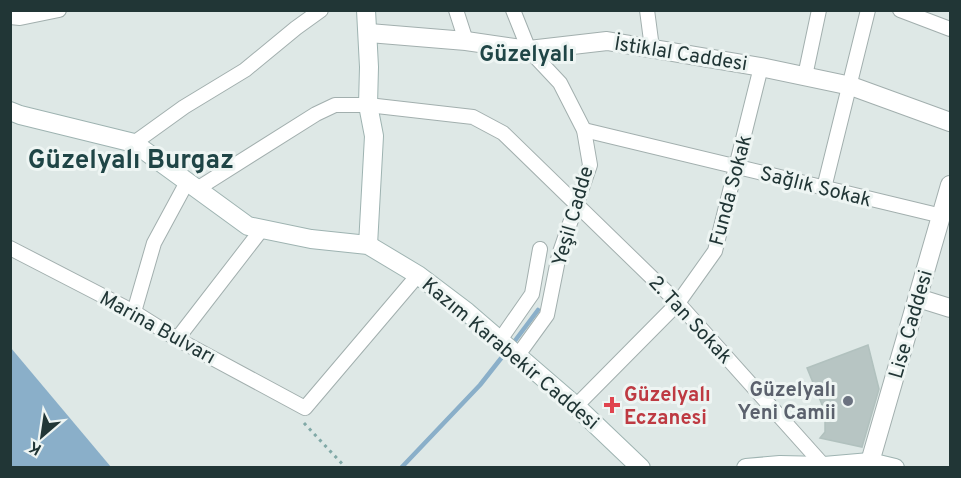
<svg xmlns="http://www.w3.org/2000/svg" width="961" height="478" font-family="Overpass,sans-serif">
<rect width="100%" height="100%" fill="#dee8e6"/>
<!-- water -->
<polygon fill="#8aafc9" points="11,348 111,467 11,467"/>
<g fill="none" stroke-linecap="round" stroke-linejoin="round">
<!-- stream -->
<g stroke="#8aafc9" stroke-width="4.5">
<polyline points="511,346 538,310"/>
<polyline points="401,468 480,385 506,352"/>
</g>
</g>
<!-- building -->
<polygon fill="#b7c5c3" stroke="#b1c1be" stroke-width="1.5" points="868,345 879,389 862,447 820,438 825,432 825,412 807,368"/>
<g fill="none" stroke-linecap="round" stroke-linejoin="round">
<defs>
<g id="minor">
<polyline points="456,10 466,41"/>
<polyline points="513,10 529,50 560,83 584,130 590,165 559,255 547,315 518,355"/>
<polyline points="647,10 652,48"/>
<polyline points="900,10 950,29"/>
<polyline points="10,17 20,18 59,10"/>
<polyline points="805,76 819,10"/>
<polyline points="584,130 942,216"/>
<polyline points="134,143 184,107 245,70 296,28 321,10"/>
<polyline points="824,188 868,10"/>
<polyline points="197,189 316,114 335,105 368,105 473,117 503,133 678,303 824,466"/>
<polyline points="10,248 134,312 177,339 305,408 418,275"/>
<polyline points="134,312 154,243 187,182"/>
<polyline points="177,339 262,229"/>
<polyline points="500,340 532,294 540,249"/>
<polyline points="576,406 678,303 715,251 761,67"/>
</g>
<g id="tertiary">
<polyline points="369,33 466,41 529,50 607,41 761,67 851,86 950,122"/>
<polyline points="918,298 950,308"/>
<polyline points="870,462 950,185"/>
</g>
<g id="secondary">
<polyline points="366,10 369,67 368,105 374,136 368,245"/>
<polyline points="10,111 20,115 134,143 248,226 311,239 368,245 418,275 467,312 576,406 641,468"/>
<polyline points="746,468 780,465 824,466 870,462 895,468"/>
</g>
</defs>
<!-- minor casing -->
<use href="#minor" stroke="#a2afae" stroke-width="16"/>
<!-- tertiary casing -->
<use href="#tertiary" stroke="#a2afae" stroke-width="20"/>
<!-- secondary casing -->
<use href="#secondary" stroke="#9eb3b1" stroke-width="20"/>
<!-- path -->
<polyline stroke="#81a9a7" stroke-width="3" stroke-dasharray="3 4.5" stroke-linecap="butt" points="304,423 346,468"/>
<!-- minor -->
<use href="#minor" stroke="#fff" stroke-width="14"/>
<!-- tertiary -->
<use href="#tertiary" stroke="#fff" stroke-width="18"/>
<!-- secondary -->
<use href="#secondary" stroke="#fff" stroke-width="18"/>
</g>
<!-- markers -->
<circle fill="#6b7280" stroke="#eef5f3" stroke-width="2" cx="848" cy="401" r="6"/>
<path fill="#e0444e" stroke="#eef5f3" stroke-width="2" d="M609 396h6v6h6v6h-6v6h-6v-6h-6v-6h6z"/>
<g text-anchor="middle" stroke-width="6" stroke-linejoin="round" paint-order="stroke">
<!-- street labels -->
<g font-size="20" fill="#213636" stroke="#eef5f3">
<text transform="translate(681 53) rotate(9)" y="7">İstiklal Caddesi</text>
<text transform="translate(816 186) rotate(14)" y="7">Sağlık Sokak</text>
<text transform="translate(730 190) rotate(-75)" y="7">Funda Sokak</text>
<text transform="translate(572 216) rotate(-74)" y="7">Yeşil Cadde</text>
<text transform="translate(691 319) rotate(47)" y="7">2. Tan Sokak</text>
<text transform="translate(910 324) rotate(-74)" y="7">Lise Caddesi</text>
<text transform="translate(158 327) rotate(29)" y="7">Marina Bulvarı</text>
<text transform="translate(511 353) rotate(40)" y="7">Kazım Karabekir Caddesi</text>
</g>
<!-- worship labels -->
<g font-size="20" font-weight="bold" fill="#5b616d" stroke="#eef5f3" text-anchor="end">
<text x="836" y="396">Güzelyalı<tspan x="836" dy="23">Yeni Camii</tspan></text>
</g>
<!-- health labels -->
<g font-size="20" font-weight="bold" fill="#be3a42" stroke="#eef5f3" text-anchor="start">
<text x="624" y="401">Güzelyalı<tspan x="624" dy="23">Eczanesi</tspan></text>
</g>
<!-- quarter labels -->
<g font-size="22" font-weight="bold" fill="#1f4546" stroke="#eef5f3">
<text x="527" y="61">Güzelyalı</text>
</g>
<!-- district labels -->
<g font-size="26" font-weight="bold" fill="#1f4546" stroke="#eef5f3">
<text x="131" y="168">Güzelyalı Burgaz</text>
</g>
</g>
<!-- border -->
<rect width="961" height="478" fill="none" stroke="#213636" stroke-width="24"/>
<!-- north arrow -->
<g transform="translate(42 436) rotate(209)" stroke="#eef5f3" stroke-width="4.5" paint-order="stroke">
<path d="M0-4.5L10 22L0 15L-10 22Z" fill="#213636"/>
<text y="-9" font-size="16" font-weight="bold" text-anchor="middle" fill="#213636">K</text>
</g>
</svg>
